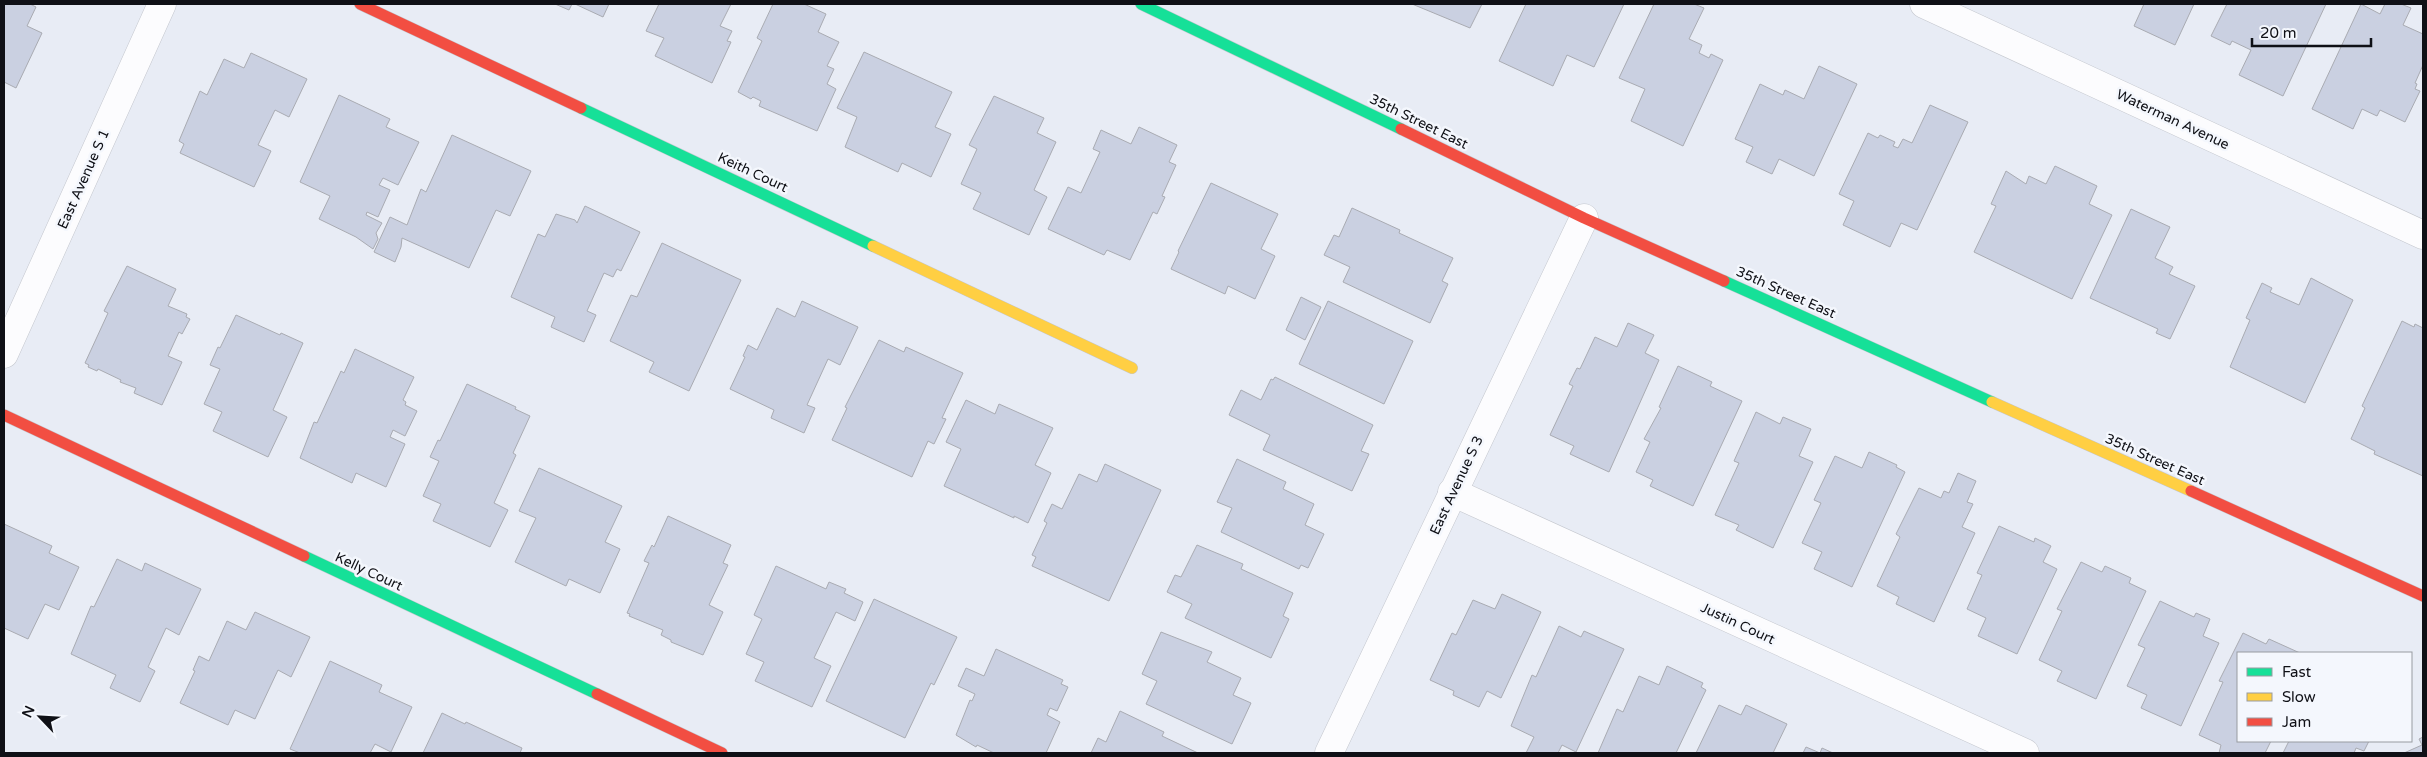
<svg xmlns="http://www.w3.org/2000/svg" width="2427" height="757" font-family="'Varela Round',sans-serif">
<rect width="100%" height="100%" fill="#e8ecf5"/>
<!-- building -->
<g fill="#cad0e1" stroke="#a9abb2">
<polygon points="4,4 30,4 36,7 27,26 42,33 16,88 4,82"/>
<polygon points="555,4 572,4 569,10"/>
<polygon points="575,4 609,4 603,17"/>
<polygon points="659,4 731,4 720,26 732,31 727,41 731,42 712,83 655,56 664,38 646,31"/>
<polygon points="773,4 804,4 826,14 818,32 839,42 827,66 834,69 827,84 836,89 817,131 759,106 761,101 753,97 751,99 738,92 762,41 757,38"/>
<polygon points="1412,4 1482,4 1470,28"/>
<polygon points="1526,4 1624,4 1594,67 1567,55 1553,86 1499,61"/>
<polygon points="1654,4 1694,4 1704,8 1689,39 1702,45 1699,53 1709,58 1711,54 1723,60 1683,146 1631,121 1645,89 1619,78"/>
<polygon points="2144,4 2194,4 2175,45 2134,26"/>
<polygon points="2227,4 2326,4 2283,96 2239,75 2251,50 2232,41 2230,45 2211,36"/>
<polygon points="2361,4 2380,14 2385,4 2401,4 2411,8 2403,25 2423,34 2423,65 2415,83 2417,84 2415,89 2420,91 2405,122 2380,110 2377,116 2362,109 2353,129 2312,109"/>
<polygon points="864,52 952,92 935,127 951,134 931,177 902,163 898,172 845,147 857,117 837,108"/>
<polygon points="251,53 307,79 289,117 275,110 258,145 271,151 254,187 180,153 184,144 179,141 200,91 207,95 224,59 244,68"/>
<polygon points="1819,66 1857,84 1814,176 1779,159 1772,174 1746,162 1753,147 1735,139 1760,84 1783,95 1785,90 1804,99"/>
<polygon points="339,95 390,119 386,127 419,142 398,185 383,178 379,185 390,190 378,217 367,212 366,215 382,223 376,233 378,239 373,249 356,237 319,219 330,196 300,182"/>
<polygon points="994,96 1044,118 1037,133 1056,142 1034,190 1047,197 1029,235 973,209 981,193 961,184 977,149 969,145"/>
<polygon points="1930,105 1968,122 1917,230 1901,223 1890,247 1843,225 1854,201 1839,194 1868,133 1878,138 1880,135 1895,142 1893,146 1898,148 1903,139 1912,143"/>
<polygon points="1139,127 1177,145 1169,162 1176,165 1162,196 1165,197 1157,214 1153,212 1130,260 1107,250 1104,255 1048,229 1068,187 1081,193 1100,152 1093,149 1101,130 1131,144"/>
<polygon points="452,135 531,171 510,216 496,210 469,268 402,238 401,247 395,262 374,252 390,217 407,225 421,189 426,192"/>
<polygon points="2055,166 2097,186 2089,204 2112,215 2072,299 1974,252 1996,206 1991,204 2006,171 2026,184 2029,176 2046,184"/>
<polygon points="1211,183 1278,214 1261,249 1275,256 1255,299 1228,286 1225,294 1171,269 1179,252 1178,251"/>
<polygon points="585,206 640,232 621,271 617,269 613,277 604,273 587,311 596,315 584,342 551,327 555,317 511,297 538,234 545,237 556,214 575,220 577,223"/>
<polygon points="1352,208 1400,230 1399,233 1453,258 1442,281 1448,284 1430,323 1343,282 1350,267 1324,255 1334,235 1339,237"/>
<polygon points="2131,209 2170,227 2155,258 2173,267 2169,274 2195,286 2170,339 2156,333 2158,329 2090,298"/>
<polygon points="662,243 741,280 689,391 649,372 654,362 610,341 631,295 637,297"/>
<polygon points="127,266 176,289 168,306 187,314 186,317 190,319 182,334 179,332 168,356 182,362 162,405 134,393 136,388 120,382 121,380 98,369 97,371 88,367 89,365 85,363 108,313 104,311"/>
<polygon points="2311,278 2353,300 2305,403 2230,367 2250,320 2246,318 2262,283 2272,288 2270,292 2299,305"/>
<polygon points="1301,297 1321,307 1305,340 1286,330"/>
<polygon points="802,301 858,327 840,365 828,359 807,405 815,408 804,433 771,418 774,410 730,389 745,357 743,356 748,345 757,350 777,308 795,317"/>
<polygon points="1328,301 1413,341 1384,404 1299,364"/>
<polygon points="236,315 280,335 281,333 303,343 273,410 287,417 268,457 213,431 222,412 204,404 220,369 210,365 218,347 220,348"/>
<polygon points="2402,321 2414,327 2415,324 2423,328 2423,476 2374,454 2375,451 2351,439 2365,408 2362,406"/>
<polygon points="1628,323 1654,335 1645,353 1659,360 1609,472 1570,454 1574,446 1550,435 1573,386 1569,384 1577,368 1580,369 1595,337 1617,347"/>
<polygon points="879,340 904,352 906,347 963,373 942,418 946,419 934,444 928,441 912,477 832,440 847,408 845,407"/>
<polygon points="355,349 414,377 403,400 406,402 405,405 417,411 405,436 393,430 390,437 405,444 386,487 356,473 352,483 300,458 314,422 317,423 341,371 344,373"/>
<polygon points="1678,366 1712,382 1710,386 1742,401 1693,506 1650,486 1653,480 1636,472 1650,442 1644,439 1661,408 1659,407"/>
<polygon points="1275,377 1373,425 1361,451 1369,454 1352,491 1263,450 1270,435 1229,415 1241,390 1261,400 1271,379 1273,380"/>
<polygon points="467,384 516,407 515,409 530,416 513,453 516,455 494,503 508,510 490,547 433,521 441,504 423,496 439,461 430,457 438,440 440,441"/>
<polygon points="966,400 995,414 999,404 1053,428 1035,465 1051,473 1028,523 1014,516 1014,518 944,486 961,449 946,442"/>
<polygon points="1756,412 1780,424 1783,417 1811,429 1799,456 1813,462 1773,548 1736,530 1739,525 1715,515 1739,463 1734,461"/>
<polygon points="1869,452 1897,465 1896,467 1905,472 1852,587 1814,569 1822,552 1802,543 1821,503 1814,500 1835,456 1862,468"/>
<polygon points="1237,459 1286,482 1283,489 1314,504 1305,525 1324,534 1308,568 1301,565 1299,569 1221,532 1232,508 1217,502"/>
<polygon points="1105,464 1161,490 1109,601 1032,566 1036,557 1032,555 1047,523 1044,521 1052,504 1062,509 1079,474 1097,482"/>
<polygon points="539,468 622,506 605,542 620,549 600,593 569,579 566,586 515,562 536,518 519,511"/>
<polygon points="1958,473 1976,481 1967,502 1973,504 1962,527 1975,533 1934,622 1896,604 1899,597 1877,586 1900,537 1896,534 1919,488 1941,498 1944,491 1949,493"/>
<polygon points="668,516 731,545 723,563 728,565 709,605 723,612 703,655 671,642 671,640 661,635 663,630 629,616 630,614 627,613 649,563 644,561 652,545 654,547"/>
<polygon points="4,524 52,546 49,553 79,567 59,610 45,604 28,639 4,628"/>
<polygon points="1999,526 2034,542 2035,538 2051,546 2043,562 2057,569 2017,654 1978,636 1986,618 1967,609 1982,575 1977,573"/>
<polygon points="1197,545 1243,564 1241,569 1293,593 1283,616 1289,619 1271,658 1185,618 1192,604 1167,592 1175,575 1181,577"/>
<polygon points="117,559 142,571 145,563 201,589 179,635 166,628 148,667 155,671 140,702 110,688 116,675 71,654 91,606 94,607"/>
<polygon points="2081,562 2102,572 2105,566 2131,578 2129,583 2146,591 2096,699 2057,681 2062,671 2039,660 2062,611 2057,609"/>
<polygon points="776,566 826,589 829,582 846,589 844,593 863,602 855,621 836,612 814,658 831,666 812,707 755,681 764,662 746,654 762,619 754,615"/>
<polygon points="1502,594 1541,612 1501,698 1487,691 1479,707 1453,695 1454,691 1430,680 1452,633 1456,635 1473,600 1495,609"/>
<polygon points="874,599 957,637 934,685 931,683 905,738 826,701"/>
<polygon points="2160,601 2194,617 2196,613 2210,619 2203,636 2219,643 2181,726 2141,708 2147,695 2127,686 2145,648 2138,645"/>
<polygon points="255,612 310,637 291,677 278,670 255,719 235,710 228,725 180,703 195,671 193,670 199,656 209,661 227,621 246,630"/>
<polygon points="1559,626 1581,637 1584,631 1624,649 1576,752 1562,745 1558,753 1526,753 1534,737 1511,726 1532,675 1536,677"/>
<polygon points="1161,632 1212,652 1207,662 1241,678 1233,695 1251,703 1232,744 1146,704 1157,681 1142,674"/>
<polygon points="2243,633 2266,644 2269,639 2300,653 2238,653 2238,741 2271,741 2265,753 2219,753 2221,745 2199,735 2223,682 2219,681"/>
<polygon points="996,649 1063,680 1061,684 1068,687 1057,711 1050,708 1047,715 1060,722 1046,753 994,753 977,745 976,747 956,735 970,700 972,701 975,694 958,686 966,668 984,676"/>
<polygon points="330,661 382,685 379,692 412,707 391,752 375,744 370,753 300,753 290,749"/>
<polygon points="1667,666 1703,683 1701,687 1706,690 1676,753 1598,753 1617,709 1623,712 1639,676 1659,685"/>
<polygon points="1719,705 1741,715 1746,705 1787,724 1773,753 1696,753"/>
<polygon points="1120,711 1164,732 1162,736 1198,753 1091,753 1098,738 1106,742"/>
<polygon points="442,713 465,724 466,722 522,748 520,753 423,753"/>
<polygon points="2423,737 2423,753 2404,753 2422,745 2419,739"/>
<polygon points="2289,741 2369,741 2364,751 2356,748 2354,753 2283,753"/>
<polygon points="1806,747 1820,753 1822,748 1833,753 1803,753"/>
</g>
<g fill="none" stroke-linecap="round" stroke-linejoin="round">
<defs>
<g id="street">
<polyline points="1924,4 2423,235"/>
<polyline points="4,354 162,4"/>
<polyline points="1452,492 2025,753"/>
<polyline points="1329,753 1584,218"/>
</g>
<g id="fast">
<polyline points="1141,4 1401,129"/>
<polyline points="581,108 873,246"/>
<polyline points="1724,281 1992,402"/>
<polyline points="304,556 597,694"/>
</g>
<g id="slow">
<polyline points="873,246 1132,368"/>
<polyline points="1992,402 2191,491"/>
</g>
<g id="jam">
<polyline points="360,4 581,108"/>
<polyline points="1401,129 1584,218 1724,281"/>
<polyline points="4,415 304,556"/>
<polyline points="2191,491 2423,596"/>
<polyline points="597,694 722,753"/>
</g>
</defs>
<!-- street casing -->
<use href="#street" stroke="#c4c7ce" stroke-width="29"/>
<!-- fast casing -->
<use href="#fast" stroke="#c4c7ce" stroke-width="12"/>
<!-- slow casing -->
<use href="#slow" stroke="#c4c7ce" stroke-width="12"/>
<!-- jam casing -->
<use href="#jam" stroke="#c4c7ce" stroke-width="12"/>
<!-- street -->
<use href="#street" stroke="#fcfcfe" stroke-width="28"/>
<!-- fast -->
<use href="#fast" stroke="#16e098" stroke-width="11"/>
<!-- slow -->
<use href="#slow" stroke="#ffcf43" stroke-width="11"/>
<!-- jam -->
<use href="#jam" stroke="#f24e42" stroke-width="11"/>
</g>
<g text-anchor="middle" stroke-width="5" stroke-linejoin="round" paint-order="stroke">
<!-- street labels -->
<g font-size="14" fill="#0f1016" stroke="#f4f7fd">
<text transform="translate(2173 119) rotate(25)" y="5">Waterman Avenue</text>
<text transform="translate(1419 121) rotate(26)" y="5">35th Street East</text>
<text transform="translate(753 172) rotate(25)" y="5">Keith Court</text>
<text transform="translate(83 179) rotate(-66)" y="5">East Avenue S 1</text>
<text transform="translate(1786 292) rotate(24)" y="5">35th Street East</text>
<text transform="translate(2155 459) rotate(24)" y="5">35th Street East</text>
<text transform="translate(1456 485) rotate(-65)" y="5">East Avenue S 3</text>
<text transform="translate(369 571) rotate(25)" y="5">Kelly Court</text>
<text transform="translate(1738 623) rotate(25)" y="5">Justin Court</text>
</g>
</g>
<!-- border -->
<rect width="2427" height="757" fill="none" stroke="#0f1016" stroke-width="10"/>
<!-- legend -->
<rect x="2237" y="652" width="175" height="90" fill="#f4f7fd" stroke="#989ba1"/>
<rect x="2247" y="668" width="25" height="8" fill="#16e098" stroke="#989ba1"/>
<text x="2282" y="677" font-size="15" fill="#0f1016">Fast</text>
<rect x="2247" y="693" width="25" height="8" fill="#ffcf43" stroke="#989ba1"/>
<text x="2282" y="702" font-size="15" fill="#0f1016">Slow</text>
<rect x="2247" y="718" width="25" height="8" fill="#f24e42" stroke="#989ba1"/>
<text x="2282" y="727" font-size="15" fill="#0f1016">Jam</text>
<!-- north arrow -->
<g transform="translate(40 717) rotate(295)" stroke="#f4f7fd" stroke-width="4" paint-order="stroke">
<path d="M0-4L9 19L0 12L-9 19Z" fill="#0f1016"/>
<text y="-8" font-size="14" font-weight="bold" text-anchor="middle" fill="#0f1016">N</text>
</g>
<!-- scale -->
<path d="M2252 38v8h119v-8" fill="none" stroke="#0f1016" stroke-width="2.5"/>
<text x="2260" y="38" font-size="15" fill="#0f1016" stroke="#f4f7fd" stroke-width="4" paint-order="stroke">20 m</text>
</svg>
